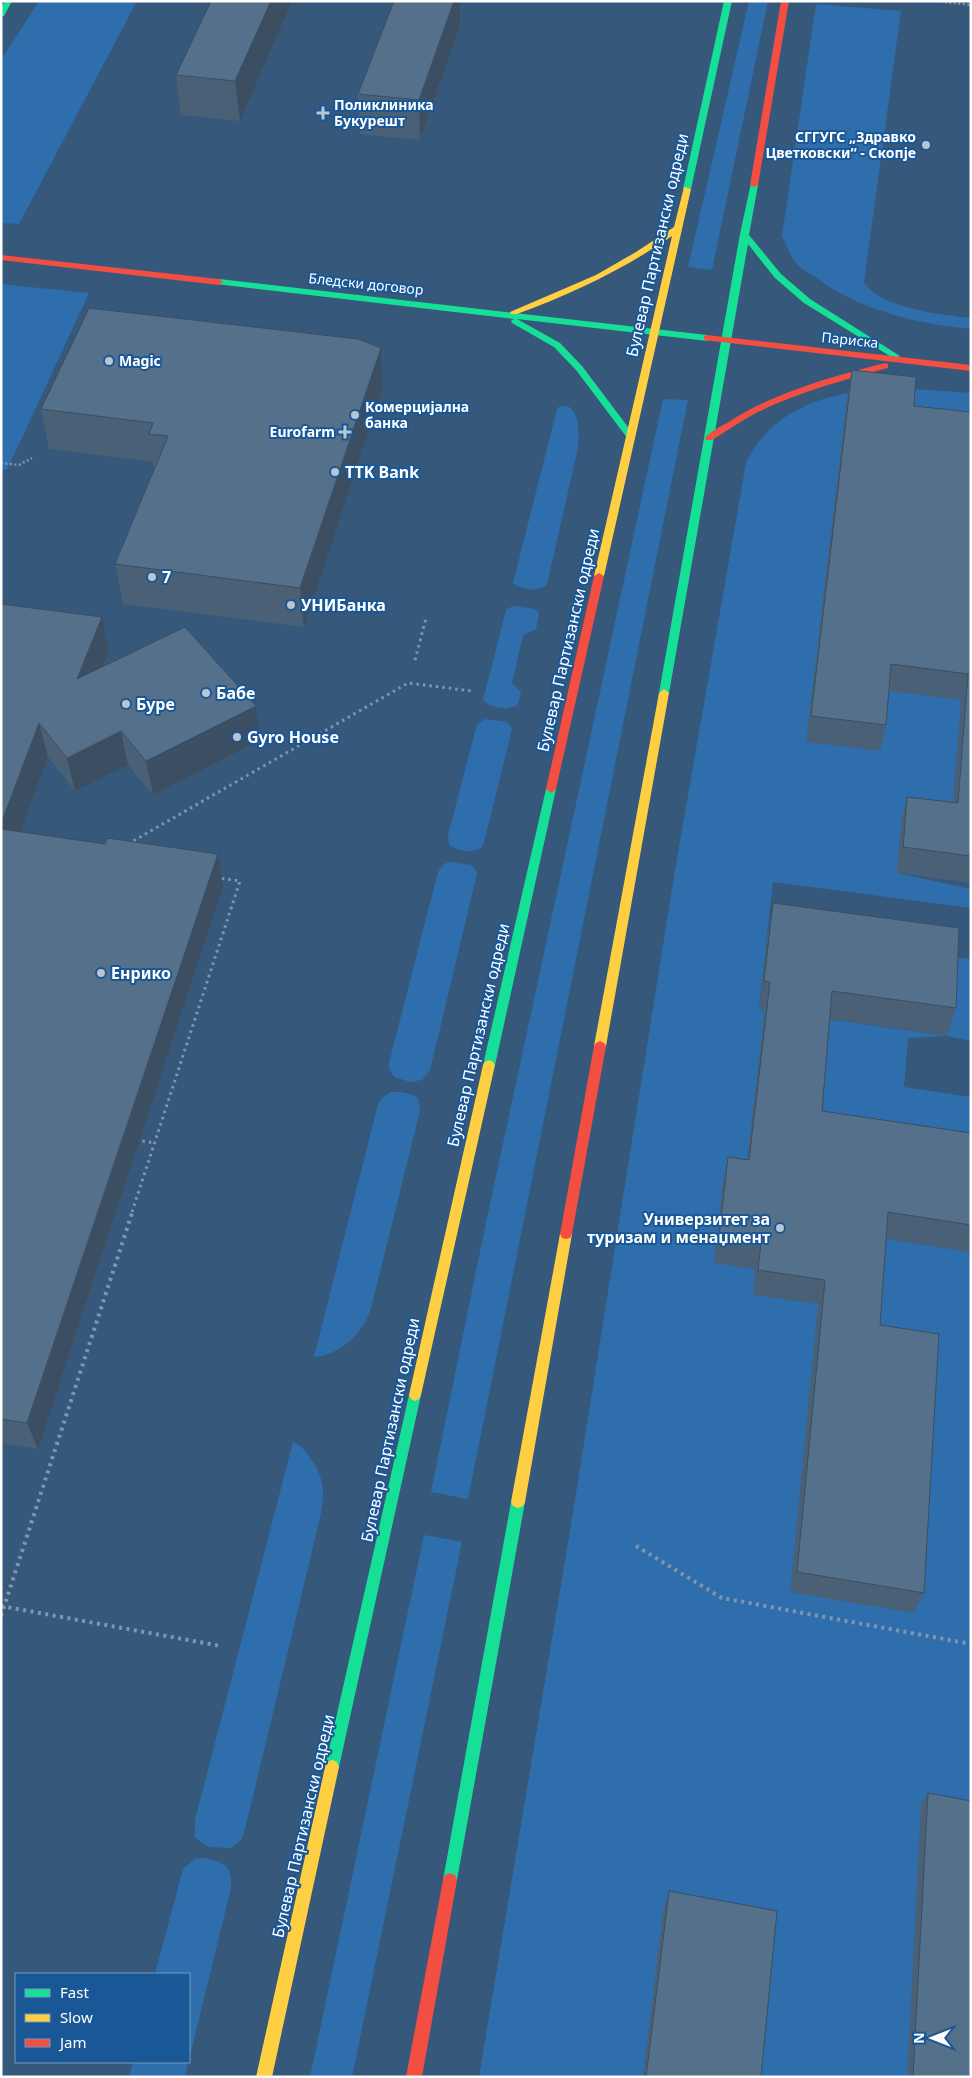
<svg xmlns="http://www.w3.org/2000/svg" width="972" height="2078" font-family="'Noto Sans',sans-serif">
<rect width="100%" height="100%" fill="#36587a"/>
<!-- green -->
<g fill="#2f6eac" fill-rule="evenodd">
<polygon points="39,1 137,1 19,224 1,223 1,60"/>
<polygon points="749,1 768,1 712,270 688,267"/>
<path d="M 816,4 L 901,11 L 864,282 C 879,308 943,315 971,318 L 971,329 C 915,323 861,311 815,277 C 809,273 801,269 796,263 C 790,255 786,244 782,236 Z"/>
<polygon points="1,284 89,293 7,470 1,470"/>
<path d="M 901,388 L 971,393 L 971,702 L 959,731 L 954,785 L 971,787 L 897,873 L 971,889 L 971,908 L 773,882 L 759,1009 L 946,1036 L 951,957 L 971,959 L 971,1041 L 947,1036 L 908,1038 L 904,1087 L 971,1097 L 971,1161 L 901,1241 L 971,1252 L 971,2077 L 754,2077 L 664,1910 L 643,2077 L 479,2077 L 570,1531 L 675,870 L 746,463 C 775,402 839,390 901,388 ZM 744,1186 L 848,1309 L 755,1269 L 714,1262 Z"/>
<polygon points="663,399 688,400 468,1499 431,1492 484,1232"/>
<path d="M 560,406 L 567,406 C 580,411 579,436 578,448 L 547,584 C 540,593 521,590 513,583 L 557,409 Z"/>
<path d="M 513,606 L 535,609 L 539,613 L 536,629 L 523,635 L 512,683 L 521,692 L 518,705 C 507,710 492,709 483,700 L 506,610 Z"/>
<path d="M 485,719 L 507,722 L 512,728 L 511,733 L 483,846 C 474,854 458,852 449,845 L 448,835 L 476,728 L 477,724 Z"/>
<polygon points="449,862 472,865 477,872 476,878 430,1070 422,1080 410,1082 394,1077 389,1069 389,1063 438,872 444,864"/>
<path d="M 390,1092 C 400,1092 411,1092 418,1099 L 420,1111 L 370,1312 C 360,1335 340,1355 314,1357 L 378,1104 L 381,1099 Z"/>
<path d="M 293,1442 C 300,1445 306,1451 310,1458 C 325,1477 325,1495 320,1518 L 245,1829 L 242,1839 L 231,1848 L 209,1847 L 195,1838 L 195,1820 Z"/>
<polygon points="424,1535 462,1542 352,2077 310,2077"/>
<path d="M 206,1858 C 226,1863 232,1866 231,1888 L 189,2060 L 189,1974 L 155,1974 L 183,1869 L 195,1859 Z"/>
<polygon points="133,2062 188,2062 185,2077 129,2077"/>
</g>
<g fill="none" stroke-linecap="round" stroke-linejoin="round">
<!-- path-far2 -->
<g stroke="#8096ad" stroke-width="2.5" stroke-dasharray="2 2.5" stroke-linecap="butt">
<polyline points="936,1 971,5"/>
<polyline points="1,463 19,465 32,458"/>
</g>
<!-- path-far1 -->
<g stroke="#8096ad" stroke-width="3" stroke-dasharray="2.5 4" stroke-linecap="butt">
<polyline points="415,660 426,618"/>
<polyline points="128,844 408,683 472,691"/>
<polyline points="136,1140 155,1143"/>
<polyline points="132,1212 240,881 219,878"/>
</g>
<!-- path -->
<g stroke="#8096ad" stroke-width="4" stroke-dasharray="3 4.5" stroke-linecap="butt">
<polyline points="636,1546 722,1598 971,1644"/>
<polyline points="1,1606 221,1646"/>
<polyline points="1,1616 133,1210"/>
</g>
<!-- fast -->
<g fill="#16e098" fill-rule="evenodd">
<polygon points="5,1 12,1 4,16 1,16 1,8"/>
<polygon points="724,1 732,1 691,189 687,191 683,189"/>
<polygon points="751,183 758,185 749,235 781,274 810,299 900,356 896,359 893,358 804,303 775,278 748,244 669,693 664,697 659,693 740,234"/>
<polygon points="219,279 707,335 711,338 707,341 517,319 560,343 582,366 634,435 635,437 631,440 628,439 576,370 554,347 512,323 511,321 514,319 216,284 216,280"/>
<polygon points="551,785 556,789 495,1065 493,1068 485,1068 483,1065 546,789"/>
<polygon points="415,1389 419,1391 421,1395 339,1767 337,1772 332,1774 327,1772 325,1767 409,1395 411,1391"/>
<polygon points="518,1496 523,1498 525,1502 457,1880 455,1885 450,1887 445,1885 443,1880 511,1502 513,1498"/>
</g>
<!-- slow -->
<g fill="#ffcf43" fill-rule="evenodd">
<path d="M 684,187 L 691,189 L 604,576 L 599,579 L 594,576 L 672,236 C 624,269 572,294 517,314 L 511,314 L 510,312 L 596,275 L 636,252 L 674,227 Z"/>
<polygon points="664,689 669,693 606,1046 604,1049 596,1049 594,1046 659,693"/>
<polygon points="489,1060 493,1062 495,1065 421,1395 419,1399 415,1401 411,1399 409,1395 483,1065 485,1062"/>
<polygon points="566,1229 570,1230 572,1234 525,1502 523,1506 518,1508 513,1506 511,1502 560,1234 562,1230"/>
<polygon points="332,1760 337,1762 339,1767 272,2077 256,2077 325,1767 327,1762"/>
</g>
<!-- jam -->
<g fill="#f24e42" fill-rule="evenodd">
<polygon points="781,1 789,1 758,185 754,187 750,185"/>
<polygon points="1,255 219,279 223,282 219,285 1,260"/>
<polygon points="707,335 971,365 971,371 704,340 704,336"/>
<path d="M 885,363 L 888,364 L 888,368 C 844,380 799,392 758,412 C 742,420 727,431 712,440 L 706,440 L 705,438 C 710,432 719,427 727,423 C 775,392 830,377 885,363 Z"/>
<polygon points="599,573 604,576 556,789 551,793 546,789 594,576"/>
<polygon points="600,1041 604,1043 606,1046 572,1234 570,1238 566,1239 562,1238 560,1234 594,1046 596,1043"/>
<polygon points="450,1873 455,1875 457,1880 422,2077 406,2077 443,1880 445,1875"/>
</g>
</g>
<!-- wall -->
<g fill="#496077">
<polygon points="292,1 240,121 181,115 176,75"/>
<polygon points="460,25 420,140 360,134 358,94"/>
<polygon points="381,348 383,388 304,627 123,604 115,564 154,470 153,462 49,449 41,409"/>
<polygon points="852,370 914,406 971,412 971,883 897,873 901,823 907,797 953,803 961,700 889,691 886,725 880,751 806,742 847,398"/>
<polygon points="1,604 102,617 109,651 103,667 260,740 153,795 128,765 75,791 48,757 20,832 223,887 38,1449 1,1443"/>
<polygon points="773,903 956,1008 947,1036 830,1019 822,1111 971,1133 971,1252 886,1239 880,1325 924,1593 914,1613 790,1592 818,1304 753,1295 755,1269 714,1263 723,1183 728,1157 747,1160 765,1010 759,1010 768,932"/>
<polygon points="928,1793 971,2077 907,2077 921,1804"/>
<polygon points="669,1891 761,2077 643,2077 663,1910"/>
</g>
<!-- shaded-wall -->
<g fill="#3c4e61">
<polygon points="271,1 292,1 240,121 235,81"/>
<polygon points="454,1 460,1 460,25 420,140 419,100"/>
<polygon points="381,348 383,388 304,627 300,588"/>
<polygon points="102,617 109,651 85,713 77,679"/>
<polygon points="256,706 260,740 153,795 146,761"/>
<polygon points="39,723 48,757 9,862 1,835 1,824"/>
<polygon points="121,731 128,765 75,791 67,758"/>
<polygon points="218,854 223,887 38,1449 27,1423"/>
</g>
<!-- building -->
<g fill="#55708a" stroke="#3c4e61">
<polygon points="211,1 271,1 235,81 176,75"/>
<polygon points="394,1 454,1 419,100 358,94"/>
<polygon points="89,308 358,339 381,348 300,588 115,564 168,436 149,434 153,423 41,409"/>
<polygon points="852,370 916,377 914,406 971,412 971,856 903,847 907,797 958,803 968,674 891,664 886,725 811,716"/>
<polygon points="1,604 102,617 77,679 185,627 256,706 146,761 121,731 67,758 39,723 1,824"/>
<polygon points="1,829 105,844 107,838 218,854 27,1423 1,1419"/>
<polygon points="773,903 959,928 956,1008 832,991 822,1111 971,1133 971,1225 888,1212 880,1325 939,1334 924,1593 797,1572 825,1280 758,1270 761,1243 719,1237 728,1157 749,1160 770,982 764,981"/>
<polygon points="928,1793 971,1801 971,2077 913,2077"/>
<polygon points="669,1891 777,1911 761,2077 646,2077"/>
</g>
<!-- markers -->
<g fill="#b9c5d0" stroke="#1a5796" stroke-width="2">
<path d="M320.5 105.5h5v5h5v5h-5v5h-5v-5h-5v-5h5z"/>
<circle cx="926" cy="145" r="5"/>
<circle cx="109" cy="361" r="5"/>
<circle cx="355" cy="415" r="5"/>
<path d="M342.5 424.5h5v5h5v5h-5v5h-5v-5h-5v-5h5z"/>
<circle cx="335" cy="472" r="5"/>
<circle cx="152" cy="577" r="5"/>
<circle cx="291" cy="605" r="5"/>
<circle cx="206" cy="693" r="5"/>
<circle cx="126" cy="704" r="5"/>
<circle cx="237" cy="737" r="5"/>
<circle cx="101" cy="973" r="5"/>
<circle cx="780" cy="1228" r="5"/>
</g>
<g text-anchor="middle" stroke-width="4" stroke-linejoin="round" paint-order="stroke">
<!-- far-poi labels -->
<g font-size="14" font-weight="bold" fill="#fff" stroke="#1a5796" text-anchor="start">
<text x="334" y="110">Поликлиника<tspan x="334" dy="16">Букурешт</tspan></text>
<text x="916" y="142" text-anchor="end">СГГУГС „Здравко<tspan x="916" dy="16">Цветковски“ - Скопје</tspan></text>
<text x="119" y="366">Magic</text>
<text x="365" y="412">Комерцијална<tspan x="365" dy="16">банка</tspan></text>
<text x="335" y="437" text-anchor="end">Eurofarm</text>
</g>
<!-- far-street labels -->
<g font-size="14" fill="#fff" stroke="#1a5796">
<text transform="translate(366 284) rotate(6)" y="5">Бледски договор</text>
<text transform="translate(850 340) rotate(6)" y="5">Париска</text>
</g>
<!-- street labels -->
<g font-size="16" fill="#fff" stroke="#1a5796">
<text transform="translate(657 245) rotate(-77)" y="6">Булевар Партизански одреди</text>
<text transform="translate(568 640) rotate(-77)" y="6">Булевар Партизански одреди</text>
<text transform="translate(478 1035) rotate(-77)" y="6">Булевар Партизански одреди</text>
<text transform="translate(390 1430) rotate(-78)" y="6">Булевар Партизански одреди</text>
<text transform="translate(303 1826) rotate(-77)" y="6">Булевар Партизански одреди</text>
</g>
<!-- poi labels -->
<g font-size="16" font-weight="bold" fill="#fff" stroke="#1a5796" text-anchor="start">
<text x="345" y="478">TTK Bank</text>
<text x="162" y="583">7</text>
<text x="301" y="611">УНИБанка</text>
<text x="216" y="699">Бабе</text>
<text x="136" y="710">Буре</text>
<text x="247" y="743">Gyro House</text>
<text x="111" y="979">Енрико</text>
<text x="770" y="1225" text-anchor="end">Универзитет за<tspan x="770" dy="18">туризам и менаџмент</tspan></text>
</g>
</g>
<!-- border -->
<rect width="972" height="2078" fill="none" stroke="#ffffff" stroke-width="5"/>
<!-- legend -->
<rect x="15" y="1973" width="175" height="90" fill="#1a5796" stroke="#769ac0"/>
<rect x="25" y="1989" width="25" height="8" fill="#16e098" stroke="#769ac0"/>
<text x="60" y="1998" font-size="15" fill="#ffffff">Fast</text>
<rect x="25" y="2014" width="25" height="8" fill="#ffcf43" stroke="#769ac0"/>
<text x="60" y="2023" font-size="15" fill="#ffffff">Slow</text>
<rect x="25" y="2039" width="25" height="8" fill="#f24e42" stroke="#769ac0"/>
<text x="60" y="2048" font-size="15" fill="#ffffff">Jam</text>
<!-- north arrow -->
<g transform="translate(932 2038) rotate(270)" stroke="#1a5796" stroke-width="4" paint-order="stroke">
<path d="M0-4L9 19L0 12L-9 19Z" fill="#ffffff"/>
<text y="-8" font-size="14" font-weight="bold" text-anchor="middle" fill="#ffffff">N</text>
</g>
</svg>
